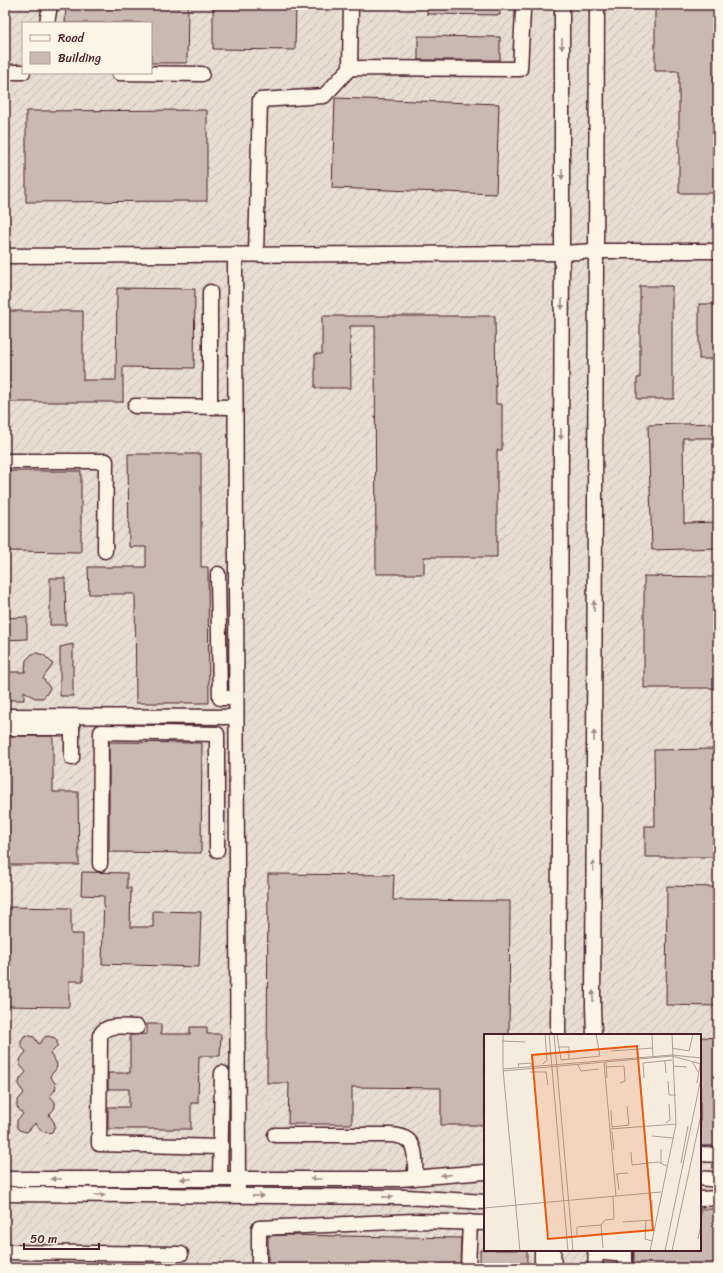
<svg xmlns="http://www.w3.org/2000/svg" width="723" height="1273" font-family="Sriracha,sans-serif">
<defs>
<pattern id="industrial-furrows" width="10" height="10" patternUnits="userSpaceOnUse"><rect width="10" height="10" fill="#e8ddd0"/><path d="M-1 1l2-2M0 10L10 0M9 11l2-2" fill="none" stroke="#c8bdb3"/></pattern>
</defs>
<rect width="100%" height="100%" fill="#f5ecde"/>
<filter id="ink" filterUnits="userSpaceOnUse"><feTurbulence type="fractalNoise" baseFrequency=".025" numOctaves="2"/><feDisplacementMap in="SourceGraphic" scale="8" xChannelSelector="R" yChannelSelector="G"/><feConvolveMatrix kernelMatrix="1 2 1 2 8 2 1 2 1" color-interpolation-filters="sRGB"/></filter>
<g filter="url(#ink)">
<!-- industrial -->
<path fill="url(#industrial-furrows)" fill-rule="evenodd" d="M 5,5 L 718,5 L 718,1268 L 5,1268 ZM 23,23 L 151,23 L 151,73 L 23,73 ZM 485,1035 L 700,1035 L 700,1250 L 485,1250 Z"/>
<!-- building -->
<g fill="#cab9b1" stroke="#4a1f2b">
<polygon points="109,5 188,5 187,63 151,63 151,23 65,23 66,7 108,8"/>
<polygon points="213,5 296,5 295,50 213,49"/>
<polygon points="427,5 500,5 500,15 427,14"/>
<polygon points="655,5 718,5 718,193 679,193 679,71 655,71"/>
<polygon points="418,36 500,37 500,60 418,60"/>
<polygon points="335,98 499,104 496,194 332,188"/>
<polygon points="207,110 207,201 26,202 26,111"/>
<polygon points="640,286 672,286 672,378 674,378 674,399 637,399 637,378 640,378"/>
<polygon points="117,288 195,289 194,368 123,367 123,402 5,402 5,311 83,311 83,380 116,380"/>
<rect x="699" y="304" width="19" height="55"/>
<polygon points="322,316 495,316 496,404 502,404 502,450 497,450 497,557 424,557 424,574 376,574 375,326 350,326 351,388 315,388 315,354 322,354"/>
<polygon points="718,423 718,438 683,438 684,523 718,522 718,548 652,550 648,425"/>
<polygon points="128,454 201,454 201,567 208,567 209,703 136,703 135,594 89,594 88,567 146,567 146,547 129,547"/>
<polygon points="5,471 81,471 81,552 5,551"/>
<polygon points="644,576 718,577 718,688 644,688"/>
<polygon points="50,578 65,578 66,625 50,625"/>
<polygon points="27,617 27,639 5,640 5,618"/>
<polygon points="73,644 73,696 60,696 60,647"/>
<polygon points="36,653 44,655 53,664 43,678 50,688 46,695 43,698 35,698 24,691 24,700 5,700 5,672 25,672 26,660 32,654"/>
<polygon points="5,736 53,736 53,792 78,792 79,865 5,865"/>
<polygon points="109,742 202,743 201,853 109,852"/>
<polygon points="718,749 718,857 645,857 645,826 655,826 654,750"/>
<polygon points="82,872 127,873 127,888 131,888 130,927 153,927 153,911 201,912 199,967 102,964 104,896 81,895"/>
<polygon points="268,874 394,875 393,900 510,901 509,1035 485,1035 485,1125 441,1125 441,1088 352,1087 352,1124 288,1124 289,1083 267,1083"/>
<polygon points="667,886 718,887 718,1006 666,1005"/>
<polygon points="5,907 71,908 71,934 83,934 83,981 69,981 69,1007 5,1006"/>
<polygon points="147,1024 161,1024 161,1034 190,1034 190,1027 207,1027 207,1034 221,1034 220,1056 199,1056 198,1103 191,1103 191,1129 108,1129 108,1107 129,1107 129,1089 108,1089 108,1073 130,1073 130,1035 147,1034"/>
<polygon points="27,1035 34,1037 39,1044 45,1037 48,1036 55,1038 57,1040 57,1047 50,1054 56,1062 57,1066 56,1069 50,1076 55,1083 56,1086 55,1090 50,1096 55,1102 55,1106 54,1109 49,1115 54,1122 55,1126 52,1132 48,1133 42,1131 35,1123 29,1130 26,1132 19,1130 17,1127 17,1120 23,1114 17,1107 17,1103 18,1100 24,1093 19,1086 19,1083 20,1079 26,1072 20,1065 20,1062 21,1058 26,1052 21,1046 21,1042 24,1036"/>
<polygon points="700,1037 717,1038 718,1146 700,1146"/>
<polygon points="700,1209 718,1209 718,1268 634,1268 634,1250 700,1250"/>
<polygon points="284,1235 461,1238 460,1268 268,1268 268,1236"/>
<rect x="480" y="1250" width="47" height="18"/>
</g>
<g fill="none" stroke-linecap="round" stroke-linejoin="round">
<defs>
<g id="minor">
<polyline points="47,23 50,5"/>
<polyline points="350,68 351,5"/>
<polyline points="5,72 23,72"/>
<polyline points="119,73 202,74"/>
<polyline points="235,254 238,1195"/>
<polyline points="256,254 260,100 324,96 350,68 520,69 523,11"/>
<polyline points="5,256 562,253 595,251 718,251"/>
<polyline points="210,292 210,407"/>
<polyline points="135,406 235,407"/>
<polyline points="5,461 106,461 105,551"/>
<polyline points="218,574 220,698 236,698"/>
<polyline points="5,716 236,717"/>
<polyline points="5,728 72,728"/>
<polyline points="72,758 72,720"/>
<polyline points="100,864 101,732 217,734 217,850"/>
<path d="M 137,1027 C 125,1027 107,1023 100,1035 L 99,1144 L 221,1147"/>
<polyline points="558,1035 562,253 562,5"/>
<polyline points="594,1035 593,1007 597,5"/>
<path d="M 275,1135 L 389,1135 C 419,1135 415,1156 415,1178"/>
<polyline points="700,1154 718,1155"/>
<polyline points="700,1178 718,1180"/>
<polyline points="5,1179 400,1179 485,1172"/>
<polyline points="220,1179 222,1073"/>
<polyline points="5,1194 406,1197 485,1202"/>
<polyline points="700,1199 718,1198"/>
<polyline points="542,1250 542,1268"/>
<polyline points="553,1250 554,1268"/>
<polyline points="5,1252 181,1254"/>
<polyline points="595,1252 625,1255"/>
<polyline points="259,1268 259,1228 415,1221 485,1223"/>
<polyline points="468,1268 470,1222"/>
<polyline points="595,1268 596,1250"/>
<polyline points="625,1268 625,1250"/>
</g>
</defs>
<!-- minor casing -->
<use href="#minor" stroke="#4a1f2b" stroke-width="17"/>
<!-- minor -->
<use href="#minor" stroke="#fcf5e5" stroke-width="14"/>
</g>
<!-- one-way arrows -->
<defs><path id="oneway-solid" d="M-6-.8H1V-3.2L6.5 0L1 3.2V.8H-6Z"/></defs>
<g fill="#a38a88">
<use href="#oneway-solid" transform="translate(562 44) rotate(90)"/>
<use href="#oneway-solid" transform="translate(562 174) rotate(90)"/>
<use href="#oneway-solid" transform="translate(562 304) rotate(90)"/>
<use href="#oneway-solid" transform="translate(561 434) rotate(90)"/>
<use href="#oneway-solid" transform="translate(594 606) rotate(-90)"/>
<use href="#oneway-solid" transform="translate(594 736) rotate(-90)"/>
<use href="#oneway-solid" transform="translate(593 866) rotate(-90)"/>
<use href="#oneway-solid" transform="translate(593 996) rotate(-90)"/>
<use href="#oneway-solid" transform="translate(446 1175) rotate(175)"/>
<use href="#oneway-solid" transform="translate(56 1179) rotate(-180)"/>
<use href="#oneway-solid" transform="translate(186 1179) rotate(-180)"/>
<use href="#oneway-solid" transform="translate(316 1179) rotate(-180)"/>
<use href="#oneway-solid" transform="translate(100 1195)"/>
<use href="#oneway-solid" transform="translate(258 1196) rotate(1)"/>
<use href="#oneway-solid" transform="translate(388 1197) rotate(1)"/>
</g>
</g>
<!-- overview -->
<g transform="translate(484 1034)">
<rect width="217" height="217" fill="#f5ecde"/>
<path fill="none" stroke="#b19a96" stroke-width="1" d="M 19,0 L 19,35 L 36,217M 65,0 L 84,217M 70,0 L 89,217M 73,0 L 77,26 L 116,22 L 112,0M 168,1 L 169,22M 18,7 L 41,8M 74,13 L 85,13 L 85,25M 188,14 L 205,17 L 209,0M 127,17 L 169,14M 181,27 L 182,39M 208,27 L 214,38M 122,28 L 123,44M 120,29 L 132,162M 59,30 L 63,26 L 61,0M 94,31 L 97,37 L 115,35M 189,32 L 203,33M 35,33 L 34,30 L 47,29 L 47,32M 122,33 L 140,32 L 141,47 L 136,49M 19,35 L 188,21 L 217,24M 19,37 L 188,22 L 217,30M 46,38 L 62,38 L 64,51M 160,44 L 159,29 L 188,26M 184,47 L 185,61 L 192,61M 213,49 L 217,26M 127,76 L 128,93 L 145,91 L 143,72M 182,89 L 186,86 L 185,70M 126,95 L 192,90M 126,98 L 128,98 L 130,116M 168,102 L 189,104M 147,118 L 148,131 L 174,128 L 183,132M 177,129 L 177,115M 197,129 L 204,92M 132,140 L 144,139M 133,140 L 135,156M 0,174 L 177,158M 162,186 L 161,205 L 168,207M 139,188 L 168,186 L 168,166M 117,191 L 119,214M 93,201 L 93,193 L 117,191 L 121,186 L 130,185 L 129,162M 214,205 L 217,191M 166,217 L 192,90 L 188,0M 181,217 L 217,44M 188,217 L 217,81"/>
<path fill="#e8590c" fill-opacity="0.15" stroke="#e8590c" stroke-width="2" d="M 153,12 L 169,196 L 64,205 L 48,21 Z"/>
<rect width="217" height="217" fill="none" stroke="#4a1f2b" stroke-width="2"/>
</g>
<!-- margin -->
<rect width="723" height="1273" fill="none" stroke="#fcf5e5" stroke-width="20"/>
<rect x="10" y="10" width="703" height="1253" fill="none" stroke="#4a1f2b" stroke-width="1.5" filter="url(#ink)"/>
<!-- legend -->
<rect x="22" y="22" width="130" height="52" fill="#fcf5e5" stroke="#b59f9b"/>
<rect x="30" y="35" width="20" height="6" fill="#fcf5e5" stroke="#b59f9b"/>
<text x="58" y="42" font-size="12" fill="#4a1f2b">Road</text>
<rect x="30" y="52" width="20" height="12" fill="#cab9b1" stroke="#b59f9b"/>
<text x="58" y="62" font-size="12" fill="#4a1f2b">Building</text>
<!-- scale -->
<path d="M24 1243v6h75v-6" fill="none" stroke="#4a1f2b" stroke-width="2"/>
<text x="30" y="1243" font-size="12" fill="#4a1f2b" stroke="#fcf5e5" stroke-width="3" paint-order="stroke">50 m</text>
</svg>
